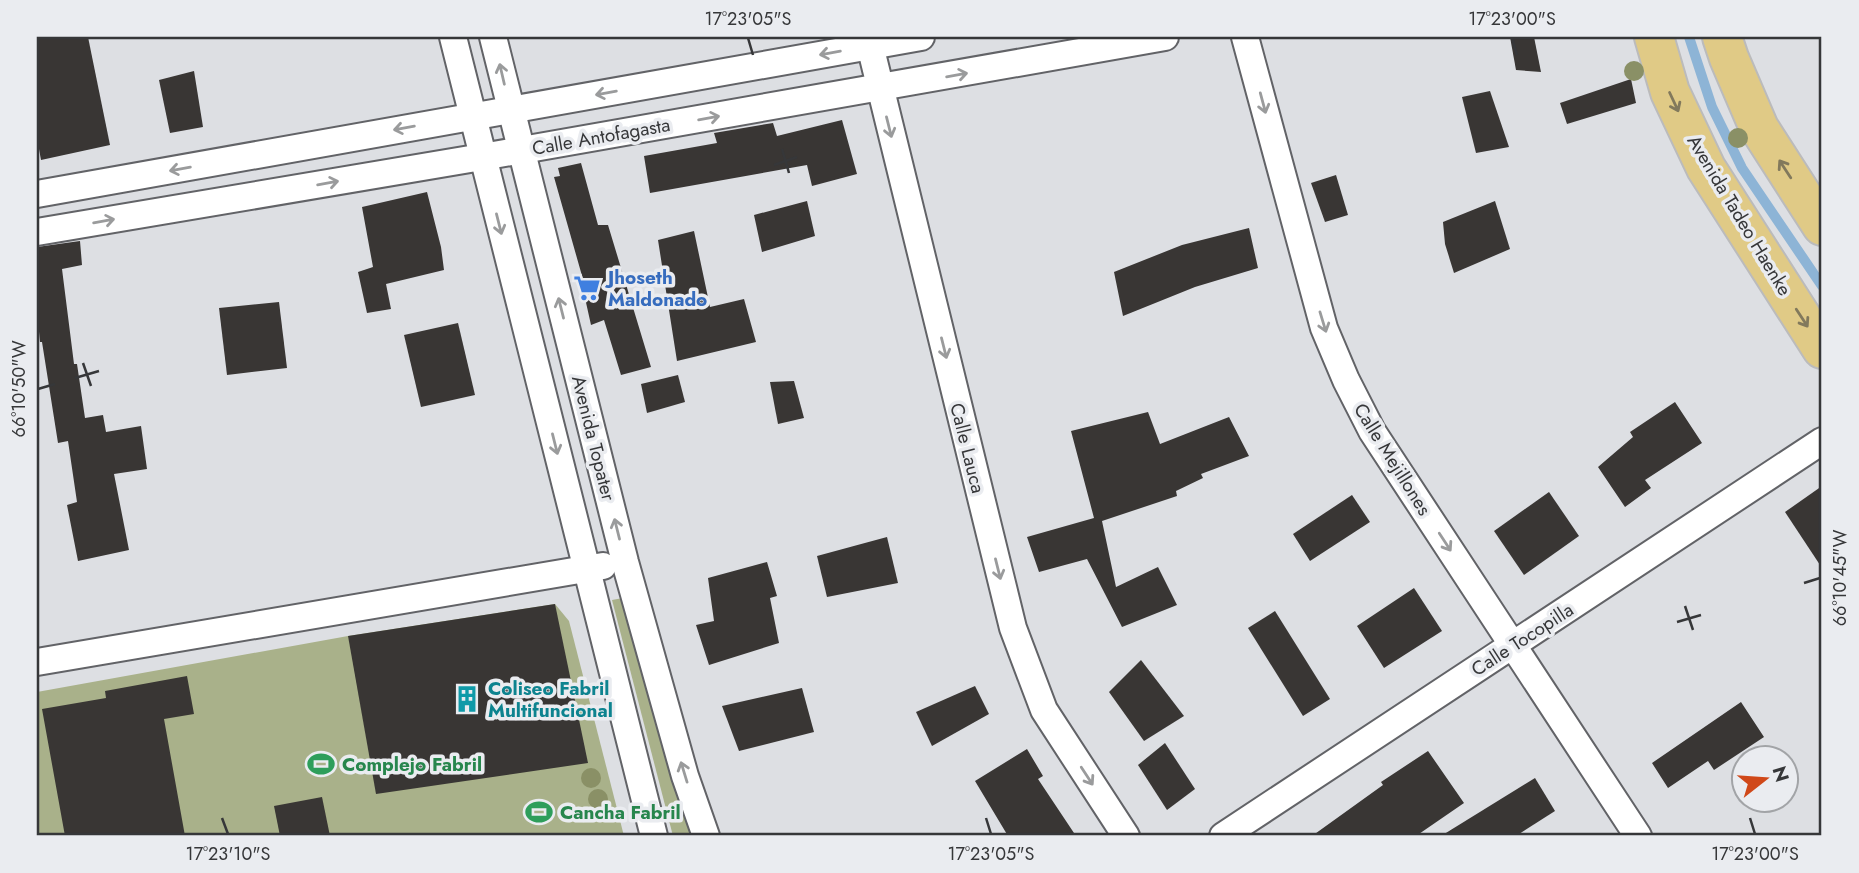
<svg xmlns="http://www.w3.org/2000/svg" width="1859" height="873" font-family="Jost,sans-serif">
<rect width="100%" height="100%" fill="#dddfe3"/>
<!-- green -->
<g fill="#a9b18a">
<polygon points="623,598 695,836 673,836 612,600"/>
<polygon points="555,604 569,621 624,836 37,836 37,692 348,636"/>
</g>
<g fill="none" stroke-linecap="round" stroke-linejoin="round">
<!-- stream -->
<polyline stroke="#8db4d6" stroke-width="10" points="1689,37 1712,107 1742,168 1822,286"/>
</g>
<!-- building -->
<g fill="#393634">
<polygon points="37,37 88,37 110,145 41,160 37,138"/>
<polygon points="1510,37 1534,37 1541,72 1516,70"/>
<polygon points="194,71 203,127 170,133 159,80"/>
<polygon points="1631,79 1636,103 1567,124 1560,103"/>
<polygon points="1490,91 1509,147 1476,153 1462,97"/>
<polygon points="842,120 857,174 812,186 807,165 650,193 644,156 717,143 714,133 773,123 777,136"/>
<polygon points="581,163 598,225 608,225 651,367 621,375 604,320 591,325 585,298 588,297 554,177 560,176 558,168"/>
<polygon points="1336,175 1348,215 1325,222 1311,183"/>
<polygon points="427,192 441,247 444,270 386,284 391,309 367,313 358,272 373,267 362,207"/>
<polygon points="807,201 815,236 762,252 754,215"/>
<polygon points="1495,201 1510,249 1454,273 1445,244 1443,222"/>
<polygon points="1249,228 1258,268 1195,287 1123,316 1114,272 1182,245"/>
<polygon points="694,231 710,307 744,299 756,342 677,361 658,240"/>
<polygon points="80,241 82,265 62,269 74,364 77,364 85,418 103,415 106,432 141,426 147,469 114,474 129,550 78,561 67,505 77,502 68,441 58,443 42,342 40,342 37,311 37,247"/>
<polygon points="279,302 287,368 227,375 219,308"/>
<polygon points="458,323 475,395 421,407 404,335"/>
<polygon points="678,375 685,402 647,413 641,384"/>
<polygon points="794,381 804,418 778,424 770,382"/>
<polygon points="1675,402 1702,443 1645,480 1651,488 1625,507 1598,467 1633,437 1630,432"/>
<polygon points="1148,412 1160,444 1229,417 1249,456 1201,474 1203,478 1176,491 1177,496 1102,521 1116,587 1158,567 1177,605 1122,627 1087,559 1039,572 1027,537 1094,518 1071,431"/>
<polygon points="1822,486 1822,568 1785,512"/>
<polygon points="1549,492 1579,536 1524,575 1494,531"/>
<polygon points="1352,495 1370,522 1310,561 1293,534"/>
<polygon points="887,537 898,583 827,597 817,556"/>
<polygon points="767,562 777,596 770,598 779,643 709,665 696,625 714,621 708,578"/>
<polygon points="1414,588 1442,631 1384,668 1357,626"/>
<polygon points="555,604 588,763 376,794 348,636"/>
<polygon points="1275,611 1330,699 1303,716 1248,628"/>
<polygon points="1141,660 1184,716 1144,741 1109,692"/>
<polygon points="187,676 194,714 164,719 185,836 65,836 42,709 106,698 105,691"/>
<polygon points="975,686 989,714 932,746 916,712"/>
<polygon points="802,688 814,732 739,751 722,706"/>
<polygon points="1741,702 1764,737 1714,770 1708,761 1668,788 1652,763"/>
<polygon points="1165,743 1195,789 1167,810 1138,765"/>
<polygon points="1027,749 1043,776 1038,779 1076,836 1008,836 975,781"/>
<polygon points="1428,751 1464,803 1416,836 1312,836 1383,785 1381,782"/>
<polygon points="1535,778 1555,811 1516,836 1441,836"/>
<polygon points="322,797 330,836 280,836 274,806"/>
</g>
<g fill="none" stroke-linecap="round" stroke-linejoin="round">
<defs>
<g id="street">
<polyline points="453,37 654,836"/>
<polyline points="493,37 625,562 685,776 706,836"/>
<polyline points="868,37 1013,628 1044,710 1126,836"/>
<polyline points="1245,37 1324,328 1346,380 1372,431 1638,836"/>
<polyline points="37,194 921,37"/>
<polyline points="37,232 482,157 1165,37"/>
<polyline points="37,662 603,566"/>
<polyline points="1223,836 1822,441"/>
</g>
<g id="primary">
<polyline points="1654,37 1670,92 1706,168 1822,349"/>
<polyline points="1722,37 1729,58 1759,128 1822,226"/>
</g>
</defs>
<!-- street casing -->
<use href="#street" stroke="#626367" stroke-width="30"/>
<!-- primary casing -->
<use href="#primary" stroke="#bbbbbc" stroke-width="42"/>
<!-- street -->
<use href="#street" stroke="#fff" stroke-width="26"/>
<!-- primary -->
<use href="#primary" stroke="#e0ca86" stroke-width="38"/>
</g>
<!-- trees -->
<g fill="#8a9066">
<circle cx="1634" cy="71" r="10"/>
<circle cx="1738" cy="138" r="10"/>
<circle cx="591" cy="778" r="10"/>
<circle cx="598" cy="799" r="10"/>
</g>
<!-- one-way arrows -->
<defs><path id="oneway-shaft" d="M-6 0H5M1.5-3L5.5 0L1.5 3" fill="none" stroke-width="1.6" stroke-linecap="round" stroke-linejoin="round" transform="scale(1.75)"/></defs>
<g stroke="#9a9b9c">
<use href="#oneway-shaft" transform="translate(830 53) rotate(170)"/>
<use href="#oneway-shaft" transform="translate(502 74) rotate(-103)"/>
<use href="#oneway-shaft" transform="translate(957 75) rotate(-10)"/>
<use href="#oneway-shaft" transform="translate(606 93) rotate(170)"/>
<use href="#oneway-shaft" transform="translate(1263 103) rotate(75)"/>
<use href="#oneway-shaft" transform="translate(709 118) rotate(-10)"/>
<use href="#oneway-shaft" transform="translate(889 127) rotate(76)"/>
<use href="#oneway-shaft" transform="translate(404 128) rotate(170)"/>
<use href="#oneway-shaft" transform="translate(180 169) rotate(170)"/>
<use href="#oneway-shaft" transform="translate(328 183) rotate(-10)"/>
<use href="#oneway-shaft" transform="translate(104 221) rotate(-10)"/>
<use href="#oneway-shaft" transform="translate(499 224) rotate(76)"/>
<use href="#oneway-shaft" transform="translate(561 308) rotate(-104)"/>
<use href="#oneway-shaft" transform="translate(1323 322) rotate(73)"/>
<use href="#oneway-shaft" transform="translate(944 348) rotate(76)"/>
<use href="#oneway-shaft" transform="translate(555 444) rotate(76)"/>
<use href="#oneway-shaft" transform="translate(617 529) rotate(-104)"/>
<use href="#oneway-shaft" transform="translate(1445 542) rotate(57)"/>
<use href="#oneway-shaft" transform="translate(998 569) rotate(76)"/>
<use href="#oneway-shaft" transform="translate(684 772) rotate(-107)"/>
<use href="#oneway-shaft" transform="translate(1087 776) rotate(57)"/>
</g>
<g stroke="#82795c">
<use href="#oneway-shaft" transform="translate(1674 102) rotate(65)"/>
<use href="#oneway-shaft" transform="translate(1785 169) rotate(-123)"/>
<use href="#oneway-shaft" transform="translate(1802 318) rotate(57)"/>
</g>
<!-- ticks -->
<path fill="none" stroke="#363739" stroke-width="2.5" d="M 748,38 L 753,55M 1512,38 L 1517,55M 782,149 L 789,173M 774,165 L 797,157M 83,363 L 91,386M 75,378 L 99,371M 38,389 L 55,384M 1804,583 L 1820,578M 1685,606 L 1693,630M 1677,622 L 1701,615M 222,818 L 228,834M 986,818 L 991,834M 1750,818 L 1755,834"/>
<!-- icons -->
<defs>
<symbol id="supermarket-bare" viewBox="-9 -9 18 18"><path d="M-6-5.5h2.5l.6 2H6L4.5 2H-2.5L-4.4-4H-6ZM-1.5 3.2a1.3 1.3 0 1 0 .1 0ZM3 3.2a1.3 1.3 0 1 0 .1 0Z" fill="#3f7fe0" stroke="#eaecf0" stroke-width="2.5" paint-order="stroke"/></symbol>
<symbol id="building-bare" viewBox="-9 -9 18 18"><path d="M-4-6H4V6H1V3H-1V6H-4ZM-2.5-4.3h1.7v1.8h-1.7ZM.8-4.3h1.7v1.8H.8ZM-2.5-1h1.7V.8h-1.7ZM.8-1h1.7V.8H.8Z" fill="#0f9aa8" stroke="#eaecf0" stroke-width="2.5" paint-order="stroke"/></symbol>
<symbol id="stadium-bare" viewBox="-9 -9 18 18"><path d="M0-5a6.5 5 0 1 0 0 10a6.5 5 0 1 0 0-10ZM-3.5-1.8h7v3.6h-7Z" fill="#2e9e5b" stroke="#eaecf0" stroke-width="2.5" paint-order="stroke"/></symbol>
</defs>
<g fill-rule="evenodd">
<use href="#supermarket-bare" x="568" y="269" width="38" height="38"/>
<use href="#building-bare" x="448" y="680" width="38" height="38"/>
<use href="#stadium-bare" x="302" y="745" width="38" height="38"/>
<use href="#stadium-bare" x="520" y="793" width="38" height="38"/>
</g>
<g text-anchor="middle" stroke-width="7" stroke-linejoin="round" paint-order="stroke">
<!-- street labels -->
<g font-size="19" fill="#363739" stroke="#eaecf0">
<text transform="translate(601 136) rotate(-10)" y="7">Calle Antofagasta</text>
<text transform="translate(1740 215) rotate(59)" y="7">Avenida Tadeo Haenke</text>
<text transform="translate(594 438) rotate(76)" y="7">Avenida Topater</text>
<text transform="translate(968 448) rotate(76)" y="7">Calle Lauca</text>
<text transform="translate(1393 459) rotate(58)" y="7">Calle Mejillones</text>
<text transform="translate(1522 639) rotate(-33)" y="7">Calle Tocopilla</text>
</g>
<!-- shop labels -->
<g font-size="19" font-weight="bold" fill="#366cbe" stroke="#eaecf0" text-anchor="start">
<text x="608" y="284">Jhoseth<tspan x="608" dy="22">Maldonado</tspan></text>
</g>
<!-- culture labels -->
<g font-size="19" font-weight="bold" fill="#0d838f" stroke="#eaecf0" text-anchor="start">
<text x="488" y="695">Coliseo Fabril<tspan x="488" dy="22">Multifuncional</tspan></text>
</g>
<!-- leisure labels -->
<g font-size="19" font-weight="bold" fill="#27864d" stroke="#eaecf0" text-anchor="start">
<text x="342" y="771">Complejo Fabril</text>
<text x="560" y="819">Cancha Fabril</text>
</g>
</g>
<!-- border -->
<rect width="1859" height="873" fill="none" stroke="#eaecf0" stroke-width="77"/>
<!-- north arrow -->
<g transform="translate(1765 779) rotate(73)"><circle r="33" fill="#eaecf0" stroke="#a2a4a7" stroke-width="2"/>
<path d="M0-5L12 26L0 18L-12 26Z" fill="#d04819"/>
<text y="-10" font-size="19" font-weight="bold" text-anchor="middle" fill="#363739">N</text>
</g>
<rect x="38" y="38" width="1782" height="796" fill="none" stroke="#363739" stroke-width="2.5"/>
<g font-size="18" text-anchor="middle" fill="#363739">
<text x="748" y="25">17°23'05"S</text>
<text x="1512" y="25">17°23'00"S</text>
<text transform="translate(19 389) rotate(-90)" y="6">66°10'50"W</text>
<text transform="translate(1840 578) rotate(-90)" y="6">66°10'45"W</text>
<text x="228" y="860">17°23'10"S</text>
<text x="991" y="860">17°23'05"S</text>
<text x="1755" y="860">17°23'00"S</text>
</g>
</svg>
